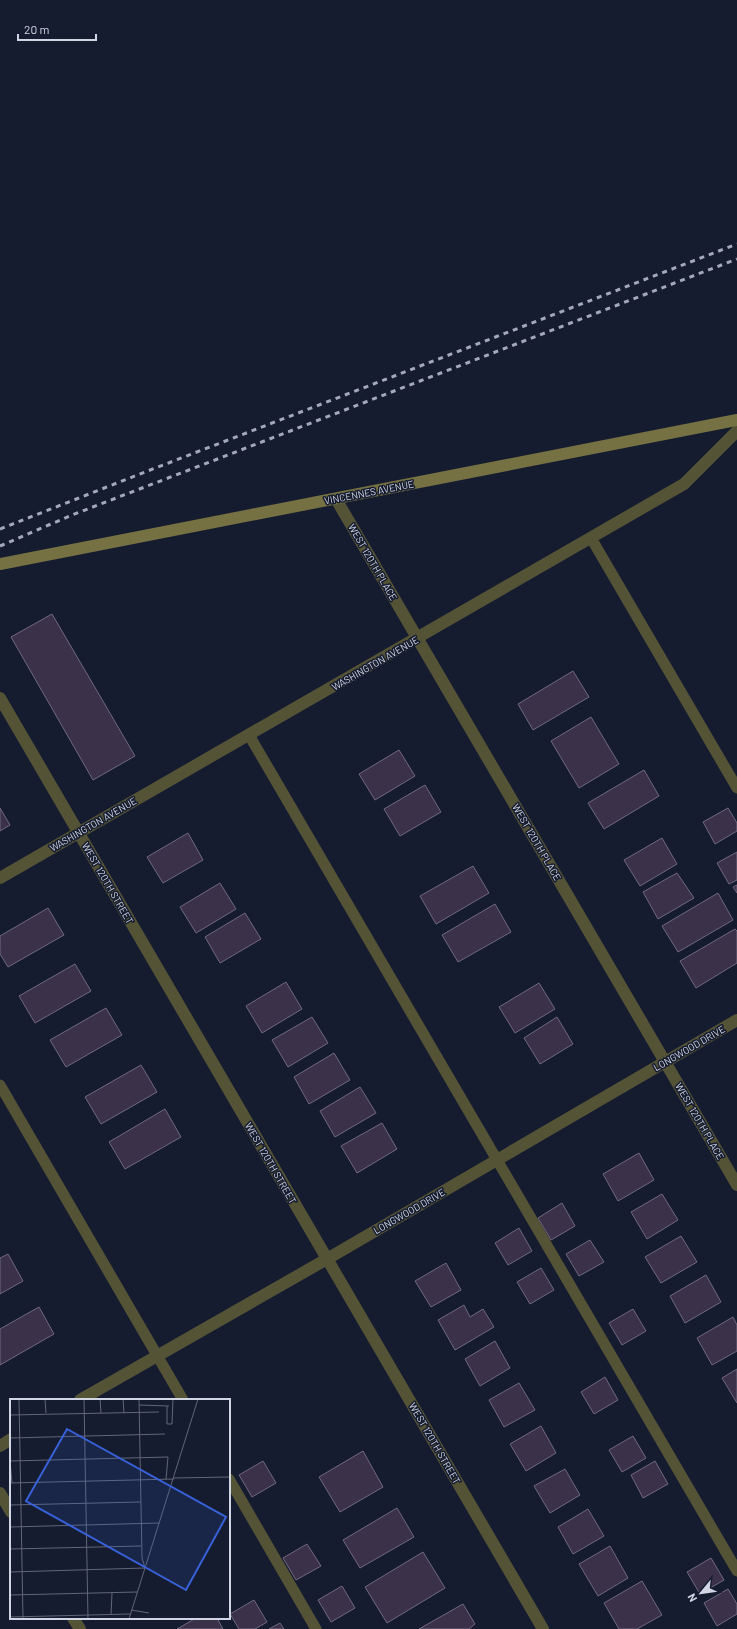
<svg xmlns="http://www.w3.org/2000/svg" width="737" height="1629" font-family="Barlow,sans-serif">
<rect width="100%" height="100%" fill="#161c30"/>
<!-- building -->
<g fill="#3b3249" stroke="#716881">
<polygon points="52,614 135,756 93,780 11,637"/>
<polygon points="573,671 589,697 533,730 518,704"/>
<polygon points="591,717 619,764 579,788 551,741"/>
<polygon points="399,750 415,776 375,800 359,774"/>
<polygon points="644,770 659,796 604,829 588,803"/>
<polygon points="425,785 441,812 400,836 384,809"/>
<polygon points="0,808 10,825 0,831"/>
<polygon points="728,808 737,823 737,831 715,844 703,822"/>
<polygon points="188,833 203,860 163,883 147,857"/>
<polygon points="662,838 677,864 640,886 624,860"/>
<polygon points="737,852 737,880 729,884 717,863"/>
<polygon points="473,866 489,893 436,924 420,896"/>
<polygon points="677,873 694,898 658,919 643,892"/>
<polygon points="220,883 236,909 196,933 180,907"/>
<polygon points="737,885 737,893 733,887"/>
<polygon points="718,893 733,920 678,952 662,926"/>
<polygon points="495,904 511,932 458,962 442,935"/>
<polygon points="48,908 64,935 8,967 0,954 0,936"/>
<polygon points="245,913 261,939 220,963 205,937"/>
<polygon points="735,929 737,931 737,963 696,988 680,961"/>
<polygon points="75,964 91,991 35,1023 19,996"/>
<polygon points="286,982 302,1009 262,1033 246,1006"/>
<polygon points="539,983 555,1009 515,1033 499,1007"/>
<polygon points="106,1008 122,1035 66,1067 50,1040"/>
<polygon points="312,1017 328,1043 288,1067 272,1040"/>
<polygon points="557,1017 573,1044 540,1064 524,1038"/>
<polygon points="334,1053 350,1080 309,1104 294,1077"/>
<polygon points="141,1065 157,1092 101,1124 85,1097"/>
<polygon points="360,1087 376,1113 335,1137 320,1111"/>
<polygon points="165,1109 181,1137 125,1169 109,1142"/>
<polygon points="382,1123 397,1149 357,1173 341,1146"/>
<polygon points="639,1153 654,1180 618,1201 603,1174"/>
<polygon points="662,1194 678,1220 647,1239 631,1212"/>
<polygon points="562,1203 575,1226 551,1240 538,1218"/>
<polygon points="519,1228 532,1251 508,1265 495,1243"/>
<polygon points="681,1236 697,1262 661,1283 645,1257"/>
<polygon points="590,1240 604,1262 579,1276 566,1254"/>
<polygon points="8,1254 23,1281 0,1294 0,1258"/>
<polygon points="446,1263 461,1290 431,1307 415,1281"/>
<polygon points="541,1268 554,1290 530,1304 517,1282"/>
<polygon points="706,1275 721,1302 685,1323 670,1296"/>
<polygon points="464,1305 470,1317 483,1309 494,1327 455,1350 438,1320"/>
<polygon points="39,1307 54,1334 0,1365 0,1329"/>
<polygon points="633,1309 646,1331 622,1345 609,1323"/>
<polygon points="733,1317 737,1325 737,1351 712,1365 697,1338"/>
<polygon points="495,1341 510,1368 480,1386 465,1359"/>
<polygon points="737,1369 737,1403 722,1378"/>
<polygon points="605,1377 618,1400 594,1414 581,1392"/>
<polygon points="519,1383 535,1410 504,1427 489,1400"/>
<polygon points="541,1426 556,1453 526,1471 510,1444"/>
<polygon points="633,1436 646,1458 622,1472 609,1450"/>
<polygon points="363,1451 383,1487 340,1512 319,1477"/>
<polygon points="263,1461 276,1483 252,1497 239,1475"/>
<polygon points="655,1461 668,1484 643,1498 631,1475"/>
<polygon points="565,1469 580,1495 550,1513 534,1486"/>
<polygon points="397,1508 414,1537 360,1568 343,1540"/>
<polygon points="588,1509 604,1536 573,1554 558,1527"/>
<polygon points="307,1544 321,1566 296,1580 283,1558"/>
<polygon points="610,1546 628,1578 598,1596 579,1564"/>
<polygon points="423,1552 445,1588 387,1623 365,1587"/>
<polygon points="711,1558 724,1580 700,1594 687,1572"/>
<polygon points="642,1581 662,1615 637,1629 619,1629 604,1603"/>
<polygon points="342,1586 355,1608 331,1622 318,1600"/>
<polygon points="728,1589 737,1604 737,1614 717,1626 704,1603"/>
<polygon points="254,1600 267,1622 255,1629 239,1629 230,1614"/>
<polygon points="463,1604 475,1624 469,1629 419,1629"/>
<polygon points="196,1618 217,1618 223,1629 177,1629"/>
<polygon points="280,1623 284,1629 269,1629"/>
</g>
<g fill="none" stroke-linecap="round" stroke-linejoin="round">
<!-- lane -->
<g stroke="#555336" stroke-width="11">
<polyline points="591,538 737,788"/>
<polyline points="249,735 737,1571"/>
<polyline points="0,1085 183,1400"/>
<polyline points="229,1479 316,1629"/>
</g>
<!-- street -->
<g stroke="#555336" stroke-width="12">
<polyline points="336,499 737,1185"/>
<polyline points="0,698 543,1629"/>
<polyline points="0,878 684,484 737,431"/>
<polyline points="80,1400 327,1259 737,1020"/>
<polyline points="0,1446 11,1439"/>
<polyline points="0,1493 11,1512"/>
<polyline points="73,1618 80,1629"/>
</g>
<!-- secondary -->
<polyline stroke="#757142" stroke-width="12" points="0,564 737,420"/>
<!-- rail -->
<g stroke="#a4a9b9" stroke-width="3" stroke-dasharray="5 5" stroke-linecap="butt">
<polyline points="0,529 145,472 737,244"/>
<polyline points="0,546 72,515 737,259"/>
</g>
</g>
<g text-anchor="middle" stroke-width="3" stroke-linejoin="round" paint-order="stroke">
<!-- street labels -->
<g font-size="10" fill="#d1d6e4" stroke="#161c30">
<text transform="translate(369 492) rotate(-11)" y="4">VINCENNES AVENUE</text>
<text transform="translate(373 562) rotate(60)" y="4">WEST 120TH PLACE</text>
<text transform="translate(375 663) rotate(-30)" y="4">WASHINGTON AVENUE</text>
<text transform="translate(93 824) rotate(-30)" y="4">WASHINGTON AVENUE</text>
<text transform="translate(537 842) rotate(60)" y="4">WEST 120TH PLACE</text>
<text transform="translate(108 883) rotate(60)" y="4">WEST 120TH STREET</text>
<text transform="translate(689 1048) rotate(-30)" y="4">LONGWOOD DRIVE</text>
<text transform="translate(700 1121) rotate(60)" y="4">WEST 120TH PLACE</text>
<text transform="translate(271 1163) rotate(60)" y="4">WEST 120TH STREET</text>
<text transform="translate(409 1211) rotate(-30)" y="4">LONGWOOD DRIVE</text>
<text transform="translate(435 1443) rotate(60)" y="4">WEST 120TH STREET</text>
</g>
</g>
<!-- overview -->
<g transform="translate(10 1399)">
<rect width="220" height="220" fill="#161c30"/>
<path fill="none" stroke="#616678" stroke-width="1" d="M 9,0 L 13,220M 35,0 L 36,14M 74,0 L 78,220M 90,0 L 91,14M 113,0 L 114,14M 129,6 L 159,7M 157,7 L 157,25 L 162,25 L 163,0M 0,16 L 149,13M 0,39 L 155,35M 0,62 L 158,58 L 156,80M 0,62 L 2,84M 164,79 L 220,78M 0,84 L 164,80M 0,106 L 131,103M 0,128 L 149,124M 0,150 L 131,147M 0,173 L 135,169 L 132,159 L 129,0M 0,196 L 127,193M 121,211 L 139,214M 101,216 L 102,194M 0,218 L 120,215M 119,220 L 188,0"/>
<path fill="#3862da" fill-opacity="0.15" stroke="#3862da" stroke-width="2" d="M 57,30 L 216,118 L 176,191 L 16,102 Z"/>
<rect width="220" height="220" fill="none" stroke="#d1d6e4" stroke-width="2"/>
</g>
<!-- north arrow -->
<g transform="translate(701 1593) rotate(241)" stroke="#161c30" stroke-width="3" paint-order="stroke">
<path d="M0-3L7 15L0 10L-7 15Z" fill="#d1d6e4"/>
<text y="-6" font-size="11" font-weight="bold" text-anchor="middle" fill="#d1d6e4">N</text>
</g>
<!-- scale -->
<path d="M18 34v6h78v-6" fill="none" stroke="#d1d6e4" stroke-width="2"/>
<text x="24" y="34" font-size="12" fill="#d1d6e4" stroke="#161c30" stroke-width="3" paint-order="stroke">20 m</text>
</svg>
